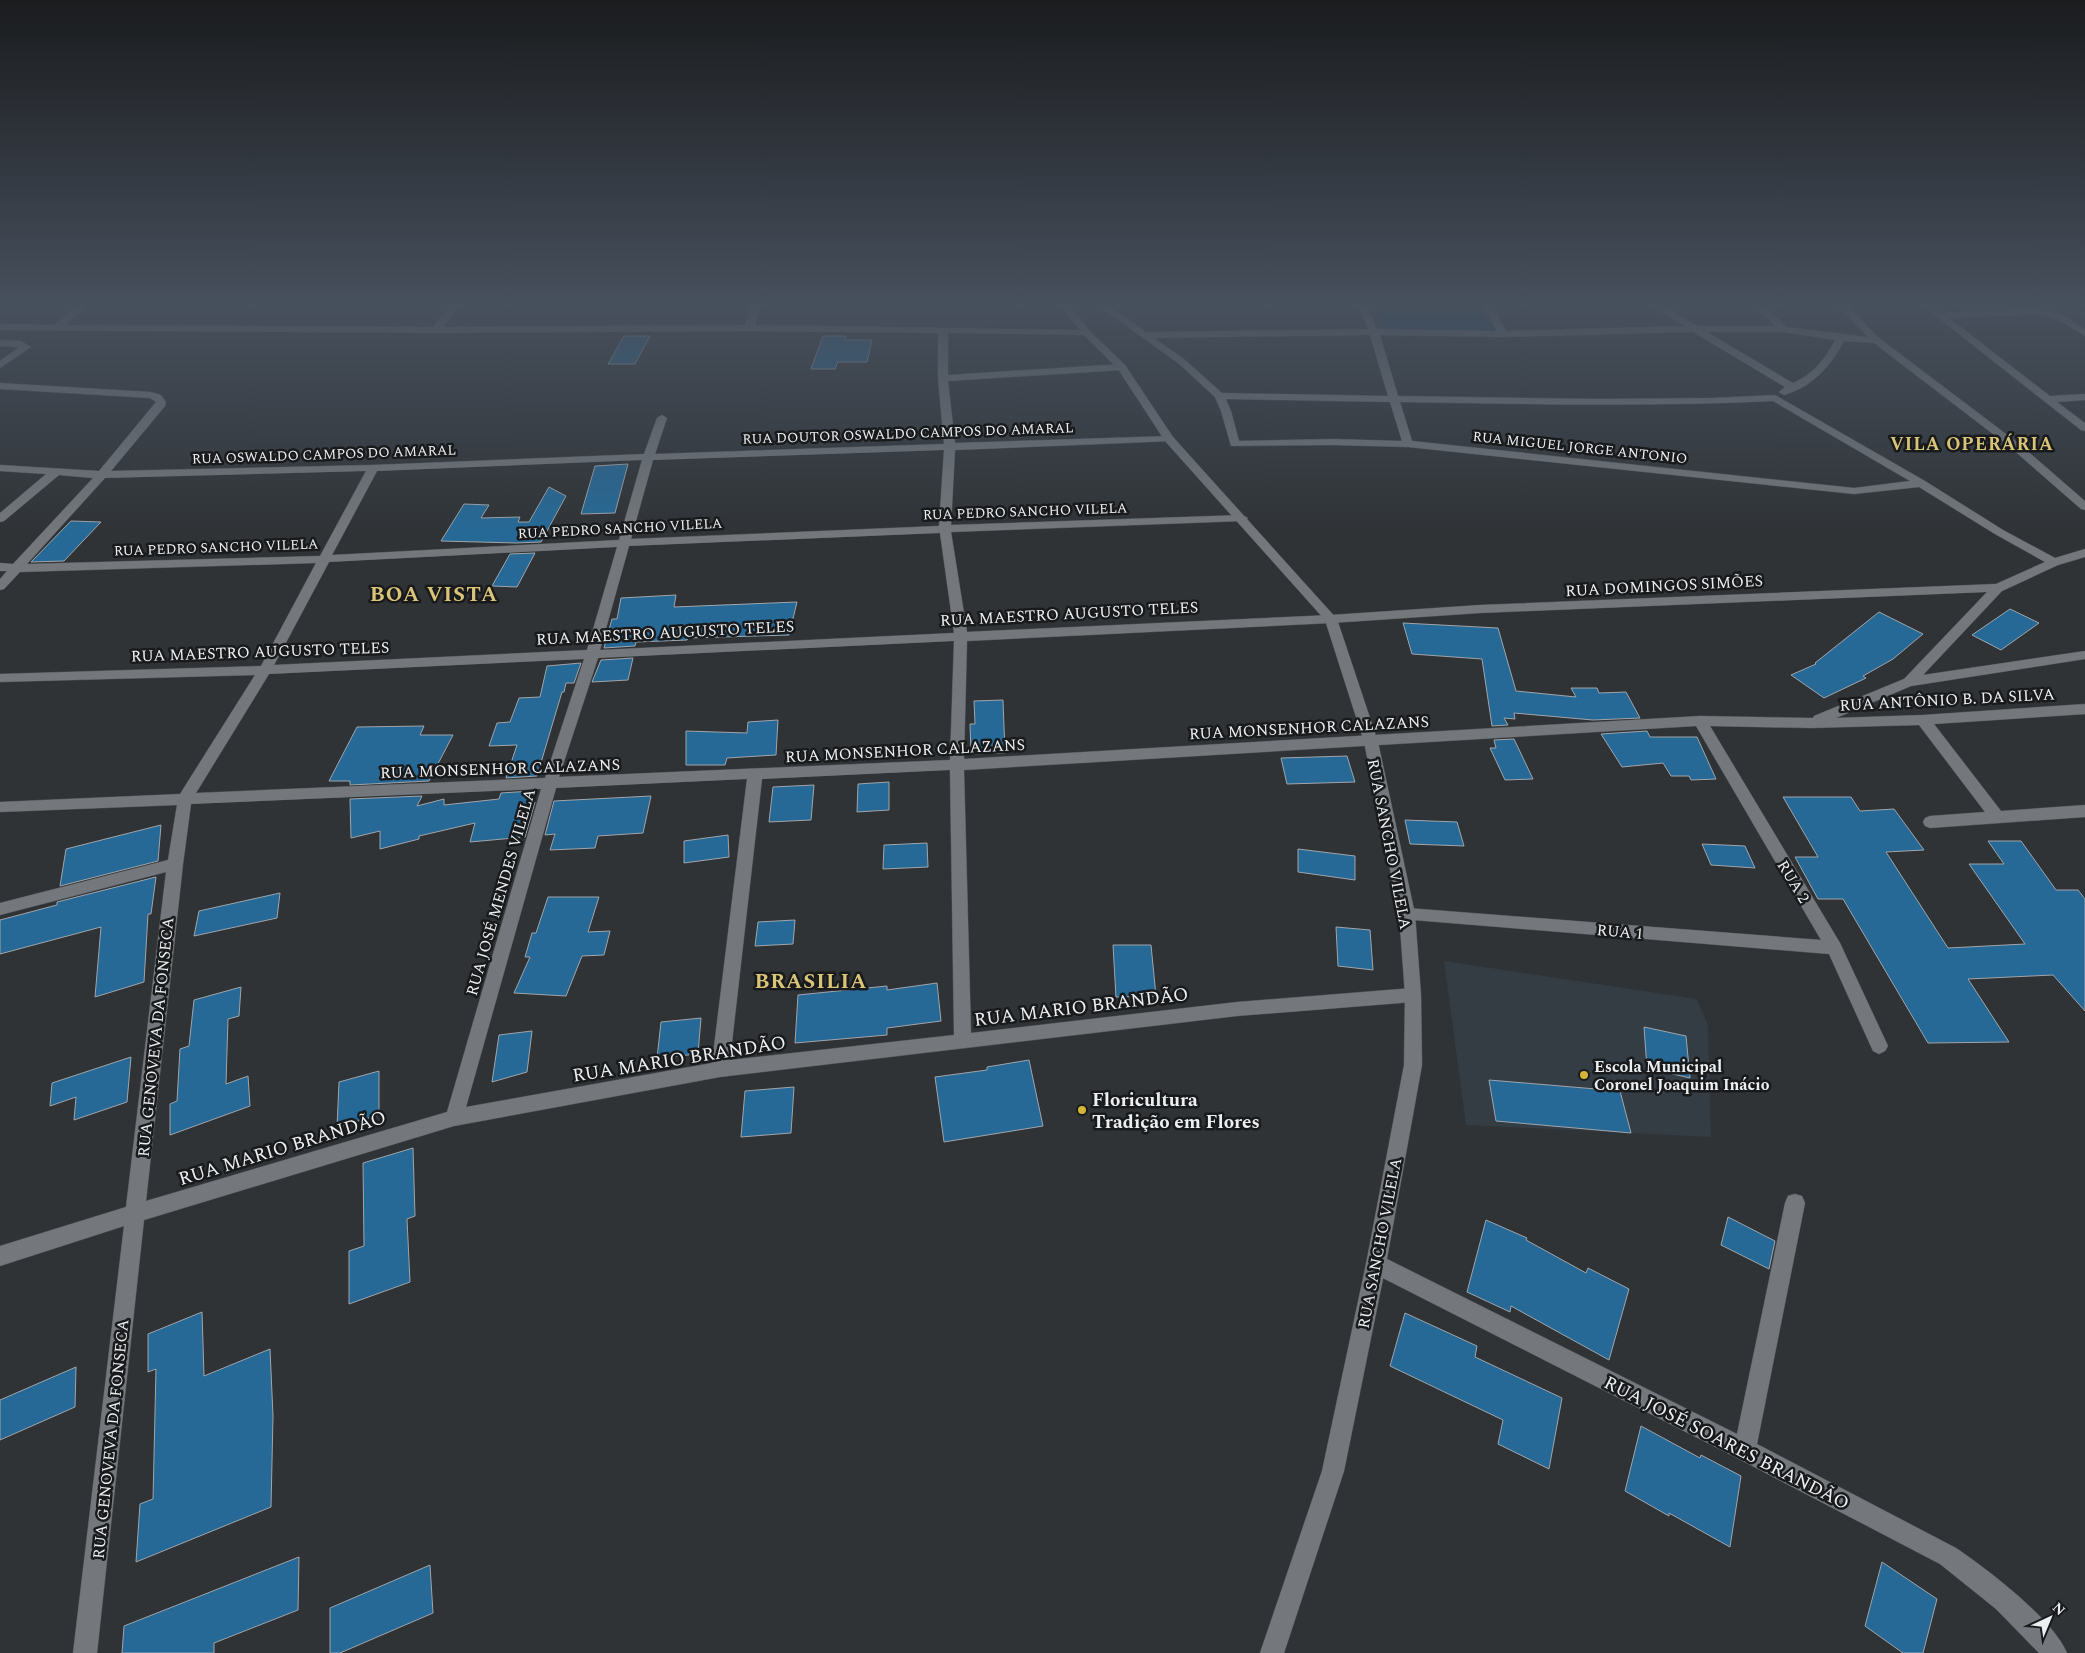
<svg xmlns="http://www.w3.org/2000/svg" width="2085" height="1653" font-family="Spectral,serif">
<rect width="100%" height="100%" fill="#2f3336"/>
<!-- built -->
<polygon fill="#343d44" points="1444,961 1697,999 1708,1025 1711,1137 1466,1125"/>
<!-- green -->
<polygon fill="#0b4467" points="1478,302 1496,337 1389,336 1375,303"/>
<!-- building -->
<g fill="#266997" stroke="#a1a5a9">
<polygon points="624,336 650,336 635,364 608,364"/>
<polygon points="823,336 846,336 845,340 872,340 867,362 838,362 835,369 811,369"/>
<polygon points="628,464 615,513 581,514 595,466"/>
<polygon points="549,487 566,496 541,542 516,543 441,541 464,504 489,505 481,518 520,517 518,522 529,522"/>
<polygon points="71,521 101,522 64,561 31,562"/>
<polygon points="535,553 517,587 492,586 510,554"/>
<polygon points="676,595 674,607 797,602 789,635 688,638 687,640 636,642 635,646 604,648 612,619 617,619 621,598"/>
<polygon points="2010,609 2039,623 2001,650 1972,635"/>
<polygon points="1879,612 1923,634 1893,659 1863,676 1866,678 1824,698 1791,675 1816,664 1815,663"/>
<polygon points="1403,623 1498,628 1516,691 1576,697 1571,688 1597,688 1599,693 1626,692 1640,718 1593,720 1514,713 1515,719 1504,718 1508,725 1492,726 1482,659 1412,654"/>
<polygon points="633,658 628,680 592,682 601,660"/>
<polygon points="581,663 574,683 566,683 564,692 562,692 537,776 506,778 517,745 489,746 497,723 510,722 519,698 540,697 547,666"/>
<polygon points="1003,700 1005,753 971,754 970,724 975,724 974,701"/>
<polygon points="778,720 776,755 727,758 725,765 686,765 686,731 747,733 748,722"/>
<polygon points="424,726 420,735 453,735 429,781 350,785 350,781 329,781 357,727"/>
<polygon points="1647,731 1650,737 1697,737 1716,779 1691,780 1689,776 1671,776 1663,763 1622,767 1601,734"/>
<polygon points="1514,739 1533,779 1505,780 1490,748 1496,748 1494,740"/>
<polygon points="1347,756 1355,782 1287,784 1281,758"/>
<polygon points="889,782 889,810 857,812 858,784"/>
<polygon points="814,785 811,820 769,822 773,787"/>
<polygon points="532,791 529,802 535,802 525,837 470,842 475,823 419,836 419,839 380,849 380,831 351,838 350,799 422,796 417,806 444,799 444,805 499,799 501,793"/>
<polygon points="651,796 643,833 598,836 595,848 550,850 555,834 545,835 554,801"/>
<polygon points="1783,797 1851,797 1860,811 1894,809 1924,850 1886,852 1948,948 2025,944 1969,864 2004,864 1988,841 2021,841 2056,890 2078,890 2085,899 2085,1011 2053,975 1968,979 2009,1042 1928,1043 1843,899 1818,899 1795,857 1818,857"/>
<polygon points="1405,820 1457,822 1464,846 1410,844"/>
<polygon points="161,825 158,861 60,886 66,849"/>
<polygon points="728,835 729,857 684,863 684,841"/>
<polygon points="927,843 928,867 883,869 884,845"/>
<polygon points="1702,844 1745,846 1755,868 1711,865"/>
<polygon points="1298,849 1355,856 1355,880 1298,872"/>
<polygon points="156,877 151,914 148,914 144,982 95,997 101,927 0,954 0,920 57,905 57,902"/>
<polygon points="280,893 277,918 194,936 199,911"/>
<polygon points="548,897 599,897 588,932 610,931 604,955 582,956 566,996 514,993 530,957 525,957 532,933 536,933"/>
<polygon points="795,920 793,944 755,946 758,922"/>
<polygon points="1336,927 1370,930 1373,970 1338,966"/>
<polygon points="1113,945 1151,945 1156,996 1116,997"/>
<polygon points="937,983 941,1021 887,1028 887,1035 795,1043 798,995 887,986 887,990"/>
<polygon points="241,987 239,1016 228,1019 226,1084 248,1076 250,1106 170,1135 170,1104 177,1101 180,1049 189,1046 194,1000"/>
<polygon points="701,1018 698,1054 657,1058 661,1022"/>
<polygon points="1644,1027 1686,1036 1690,1078 1647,1068"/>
<polygon points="532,1031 527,1072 492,1082 499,1035"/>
<polygon points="131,1057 127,1102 74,1120 76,1097 50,1106 52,1083"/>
<polygon points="1029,1060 1043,1126 944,1142 935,1077 987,1070 987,1067"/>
<polygon points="379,1071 379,1115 337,1127 339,1082"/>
<polygon points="1489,1080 1620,1091 1631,1133 1496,1121"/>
<polygon points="794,1087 791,1133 741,1137 745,1091"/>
<polygon points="413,1148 415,1216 407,1219 410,1282 349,1304 349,1251 364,1246 363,1163"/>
<polygon points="1728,1217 1775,1241 1769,1269 1721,1245"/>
<polygon points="1486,1220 1527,1238 1526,1240 1586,1273 1588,1268 1629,1289 1609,1360 1511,1306 1510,1312 1467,1292"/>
<polygon points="202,1312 204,1376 270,1349 273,1416 271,1507 136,1562 140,1504 153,1499 156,1369 148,1372 148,1334"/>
<polygon points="1405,1313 1477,1346 1475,1357 1562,1398 1549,1469 1498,1444 1503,1420 1390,1366"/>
<polygon points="76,1367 75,1407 0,1440 0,1400"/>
<polygon points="1641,1426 1700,1458 1701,1455 1741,1476 1730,1547 1669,1513 1669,1516 1625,1491"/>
<polygon points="299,1557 298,1610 214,1643 214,1653 122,1653 124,1626"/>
<polygon points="1882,1562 1937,1599 1923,1653 1903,1653 1865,1626"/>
<polygon points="430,1565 433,1613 340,1653 330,1653 330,1608"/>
</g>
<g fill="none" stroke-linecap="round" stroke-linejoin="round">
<defs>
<g id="minor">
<path d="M 81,302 L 91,302 L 66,325 L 433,327 L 452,302 L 461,302 L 443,327 L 745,325 L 753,302 L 762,302 L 755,325 L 1089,330 L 1089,334 L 1086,335 L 948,333 L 948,375 L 1122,364 L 1127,367 L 1122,370 L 948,381 L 955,443 L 1169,436 L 1173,437 L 1174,439 L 1173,441 L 955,450 L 951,525 L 1242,515 L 1248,518 L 1242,521 L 951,532 L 967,632 L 1331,615 L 1480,605 L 1996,584 L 2045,562 L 1995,534 L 1919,487 L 1854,494 L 1408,447 L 1333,445 L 1231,446 L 1221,411 L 1215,397 L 1178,363 L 1093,302 L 1104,302 L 1146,332 L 1368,329 L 1357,302 L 1366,302 L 1377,329 L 1497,331 L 1481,302 L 1490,302 L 1506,331 L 1684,326 L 1646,302 L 1657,302 L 1697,326 L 1775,326 L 1751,302 L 1761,302 L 1786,327 L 1868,337 L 1834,302 L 1844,302 L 1879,338 L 2018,443 L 2085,501 L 2085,510 L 2081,509 L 2010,447 L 1874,343 L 1844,341 C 1831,366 1812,387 1784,395 L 1779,392 L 1785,387 L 1693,332 L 1503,337 L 1380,335 L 1398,396 L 1599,399 L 1712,398 L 1775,395 L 1925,481 L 2003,530 L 2055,558 L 2085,549 L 2085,557 L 2058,565 L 2002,591 L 1923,675 L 2085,651 L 2085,659 L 1911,686 L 1836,718 L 1923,715 L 2085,704 L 2085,714 L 1934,724 L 2001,811 L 2085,805 L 2085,817 L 1930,828 L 1925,826 L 1923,822 L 1925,818 L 1930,816 L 1985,812 L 1919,725 L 1811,728 L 1710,726 L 1840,943 L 1888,1046 L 1885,1051 L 1879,1054 L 1873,1051 L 1829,954 L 1401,919 L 1399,914 L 1401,909 L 1407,908 L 1821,940 L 1696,726 L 964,770 L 971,1033 L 1237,1002 L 1413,988 L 1419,990 L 1421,995 L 1419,1000 L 1413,1002 L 1237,1016 L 720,1077 L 454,1126 L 144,1220 L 97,1653 L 73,1653 L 124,1226 L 0,1266 L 0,1246 L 126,1207 L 166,872 L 0,915 L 0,903 L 168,860 L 177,805 L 0,812 L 0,802 L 180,794 L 255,675 L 0,682 L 0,674 L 261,666 L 316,563 L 20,572 L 4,589 L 0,590 L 0,579 L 7,571 L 0,571 L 0,563 L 13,564 L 93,478 L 59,475 L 4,521 L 0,522 L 0,513 L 46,474 L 0,471 L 0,465 L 99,471 L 156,402 L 150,398 L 0,389 L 0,383 L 151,392 L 161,395 L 166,402 L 165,406 L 111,471 L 373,465 L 644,454 L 657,418 L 662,415 L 667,418 L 655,454 L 944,444 L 938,378 L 938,333 L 749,331 L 436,333 L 0,330 L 0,324 L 54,325 ZM 1707,332 L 1783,332 L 1835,340 C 1825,359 1814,374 1793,383 ZM 1370,335 L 1388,396 L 1222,393 L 1184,359 L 1154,338 ZM 1226,399 L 1390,402 L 1402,441 L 1333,439 L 1239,441 L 1231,411 ZM 1773,401 L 1910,481 L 1854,488 L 1412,441 L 1400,402 C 1525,404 1649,407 1773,401 ZM 944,450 L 939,526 L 631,539 L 653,460 ZM 642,460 L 619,540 L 332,555 L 377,471 ZM 366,471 L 320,556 L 27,564 L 105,478 ZM 940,533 L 954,633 L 600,650 L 629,546 ZM 617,547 L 587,650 L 274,665 L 329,562 ZM 1987,592 L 1904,679 L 1814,716 L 1813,718 L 1700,716 L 964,759 L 967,641 L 1331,623 L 1480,613 ZM 954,641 L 950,760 L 559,777 L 598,658 ZM 584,659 L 545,778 L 196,793 L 269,674 ZM 950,770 L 954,1035 L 730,1060 L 762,779 ZM 747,779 L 712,1063 L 466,1107 L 556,788 ZM 541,789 L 447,1112 L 146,1201 L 183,864 L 191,804 Z"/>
<polygon points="1918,302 1928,302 1942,313 2039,308 2063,315 2085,329 2085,336 2057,319 2039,314 1949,318 2050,396 2085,394 2085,400 2057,402 2085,423 2085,431 2081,430"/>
<polygon points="0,340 21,341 31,347 0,368 0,361 19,347 0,346"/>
<path d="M 1795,1194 L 1802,1196 L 1805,1203 L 1757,1444 L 1956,1548 C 1987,1569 2053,1619 2067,1653 L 2039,1653 L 1996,1609 L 1940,1564 L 1737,1458 L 1369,1271 L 1366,1264 L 1369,1257 L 1376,1254 L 1383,1257 L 1737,1434 L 1785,1203 L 1788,1196 Z"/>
</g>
<polygon id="secondary" points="1058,302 1067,302 1089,330 1125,365 1173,437 1337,619 1378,742 1415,914 1421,995 1422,1065 1386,1264 1344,1471 1284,1653 1260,1653 1322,1471 1366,1264 1404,1065 1405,995 1399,914 1364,742 1325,620 1165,441 1118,369 1083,334"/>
</defs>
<!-- minor casing -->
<use href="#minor" stroke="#4e5254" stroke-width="1"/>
<!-- secondary casing -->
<use href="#secondary" stroke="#4e5254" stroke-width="1"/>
<!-- minor -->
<use href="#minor" fill="#74787c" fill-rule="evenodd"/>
<!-- secondary -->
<use href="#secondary" fill="#74787c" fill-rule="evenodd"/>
</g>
<!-- sky -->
<linearGradient id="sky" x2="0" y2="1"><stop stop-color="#1a1c1e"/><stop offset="0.57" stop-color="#47505d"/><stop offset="1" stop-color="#47505d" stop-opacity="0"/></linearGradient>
<rect width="2085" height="534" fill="url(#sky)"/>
<!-- markers -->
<g fill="#d5b535" stroke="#191a1c" stroke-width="2">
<circle cx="1584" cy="1075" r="5"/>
<circle cx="1082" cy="1110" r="5"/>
</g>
<g text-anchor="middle" stroke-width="5" stroke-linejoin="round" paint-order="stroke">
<!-- far-street labels -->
<g font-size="14" fill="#eceff1" stroke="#191a1c">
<text transform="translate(908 433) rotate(-2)" y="5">RUA DOUTOR OSWALDO CAMPOS DO AMARAL</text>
<text transform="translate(1580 447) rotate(6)" y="5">RUA MIGUEL JORGE ANTONIO</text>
<text transform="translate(324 454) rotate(-2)" y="5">RUA OSWALDO CAMPOS DO AMARAL</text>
<text transform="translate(1025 511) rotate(-2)" y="5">RUA PEDRO SANCHO VILELA</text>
<text transform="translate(620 528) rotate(-3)" y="5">RUA PEDRO SANCHO VILELA</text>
<text transform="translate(216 547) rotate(-2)" y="5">RUA PEDRO SANCHO VILELA</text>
</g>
<!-- street labels -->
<g font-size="16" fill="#eceff1" stroke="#191a1c">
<text transform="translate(1664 585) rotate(-3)" y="6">RUA DOMINGOS SIMÕES</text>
<text transform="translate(1069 613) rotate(-3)" y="6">RUA MAESTRO AUGUSTO TELES</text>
<text transform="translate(665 632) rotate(-3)" y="6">RUA MAESTRO AUGUSTO TELES</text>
<text transform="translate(260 651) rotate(-2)" y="6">RUA MAESTRO AUGUSTO TELES</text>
<text transform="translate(1947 699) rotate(-3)" y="6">RUA ANTÔNIO B. DA SILVA</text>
<text transform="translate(1309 727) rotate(-3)" y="6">RUA MONSENHOR CALAZANS</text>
<text transform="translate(905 750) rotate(-3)" y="6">RUA MONSENHOR CALAZANS</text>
<text transform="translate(500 768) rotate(-2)" y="6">RUA MONSENHOR CALAZANS</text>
<text transform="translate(1390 844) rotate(79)" y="6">RUA SANCHO VILELA</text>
<text transform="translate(1794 881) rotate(59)" y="6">RUA 2</text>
<text transform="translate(500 892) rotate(-74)" y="6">RUA JOSÉ MENDES VILELA</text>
<text transform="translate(1620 931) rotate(5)" y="6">RUA 1</text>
<text transform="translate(155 1037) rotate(-84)" y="6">RUA GENOVEVA DA FONSECA</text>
<text transform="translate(1379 1243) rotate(-79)" y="6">RUA SANCHO VILELA</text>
<text transform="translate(110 1439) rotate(-84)" y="6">RUA GENOVEVA DA FONSECA</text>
</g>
<!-- poi labels -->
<g font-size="16" font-weight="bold" fill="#eceff1" stroke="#191a1c" text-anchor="start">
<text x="1594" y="1072">Escola Municipal<tspan x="1594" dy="18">Coronel Joaquim Inácio</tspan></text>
</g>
<!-- far-district labels -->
<g font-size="18" font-weight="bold" letter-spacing="1" fill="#d9c477" stroke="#191a1c">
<text x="1972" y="450">VILA OPERÁRIA</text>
</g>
<!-- near-street labels -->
<g font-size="19" fill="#eceff1" stroke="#191a1c">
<text transform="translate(1081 1006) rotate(-7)" y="7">RUA MARIO BRANDÃO</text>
<text transform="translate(679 1058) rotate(-9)" y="7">RUA MARIO BRANDÃO</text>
<text transform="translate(282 1147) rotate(-17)" y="7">RUA MARIO BRANDÃO</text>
<text transform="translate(1727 1442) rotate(27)" y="7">RUA JOSÉ SOARES BRANDÃO</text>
</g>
<!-- near-poi labels -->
<g font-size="19" font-weight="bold" fill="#eceff1" stroke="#191a1c" text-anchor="start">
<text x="1092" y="1106">Floricultura<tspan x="1092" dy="22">Tradição em Flores</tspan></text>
</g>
<!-- district labels -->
<g font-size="21" font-weight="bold" letter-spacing="1" fill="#d9c477" stroke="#191a1c">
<text x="434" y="601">BOA VISTA</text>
<text x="811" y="988">BRASILIA</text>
</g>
</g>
<!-- north arrow -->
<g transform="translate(2050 1618) rotate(44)" stroke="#191a1c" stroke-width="4" paint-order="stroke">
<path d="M0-4L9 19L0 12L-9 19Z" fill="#eceff1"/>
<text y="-8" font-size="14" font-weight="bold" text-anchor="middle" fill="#eceff1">N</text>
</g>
</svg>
